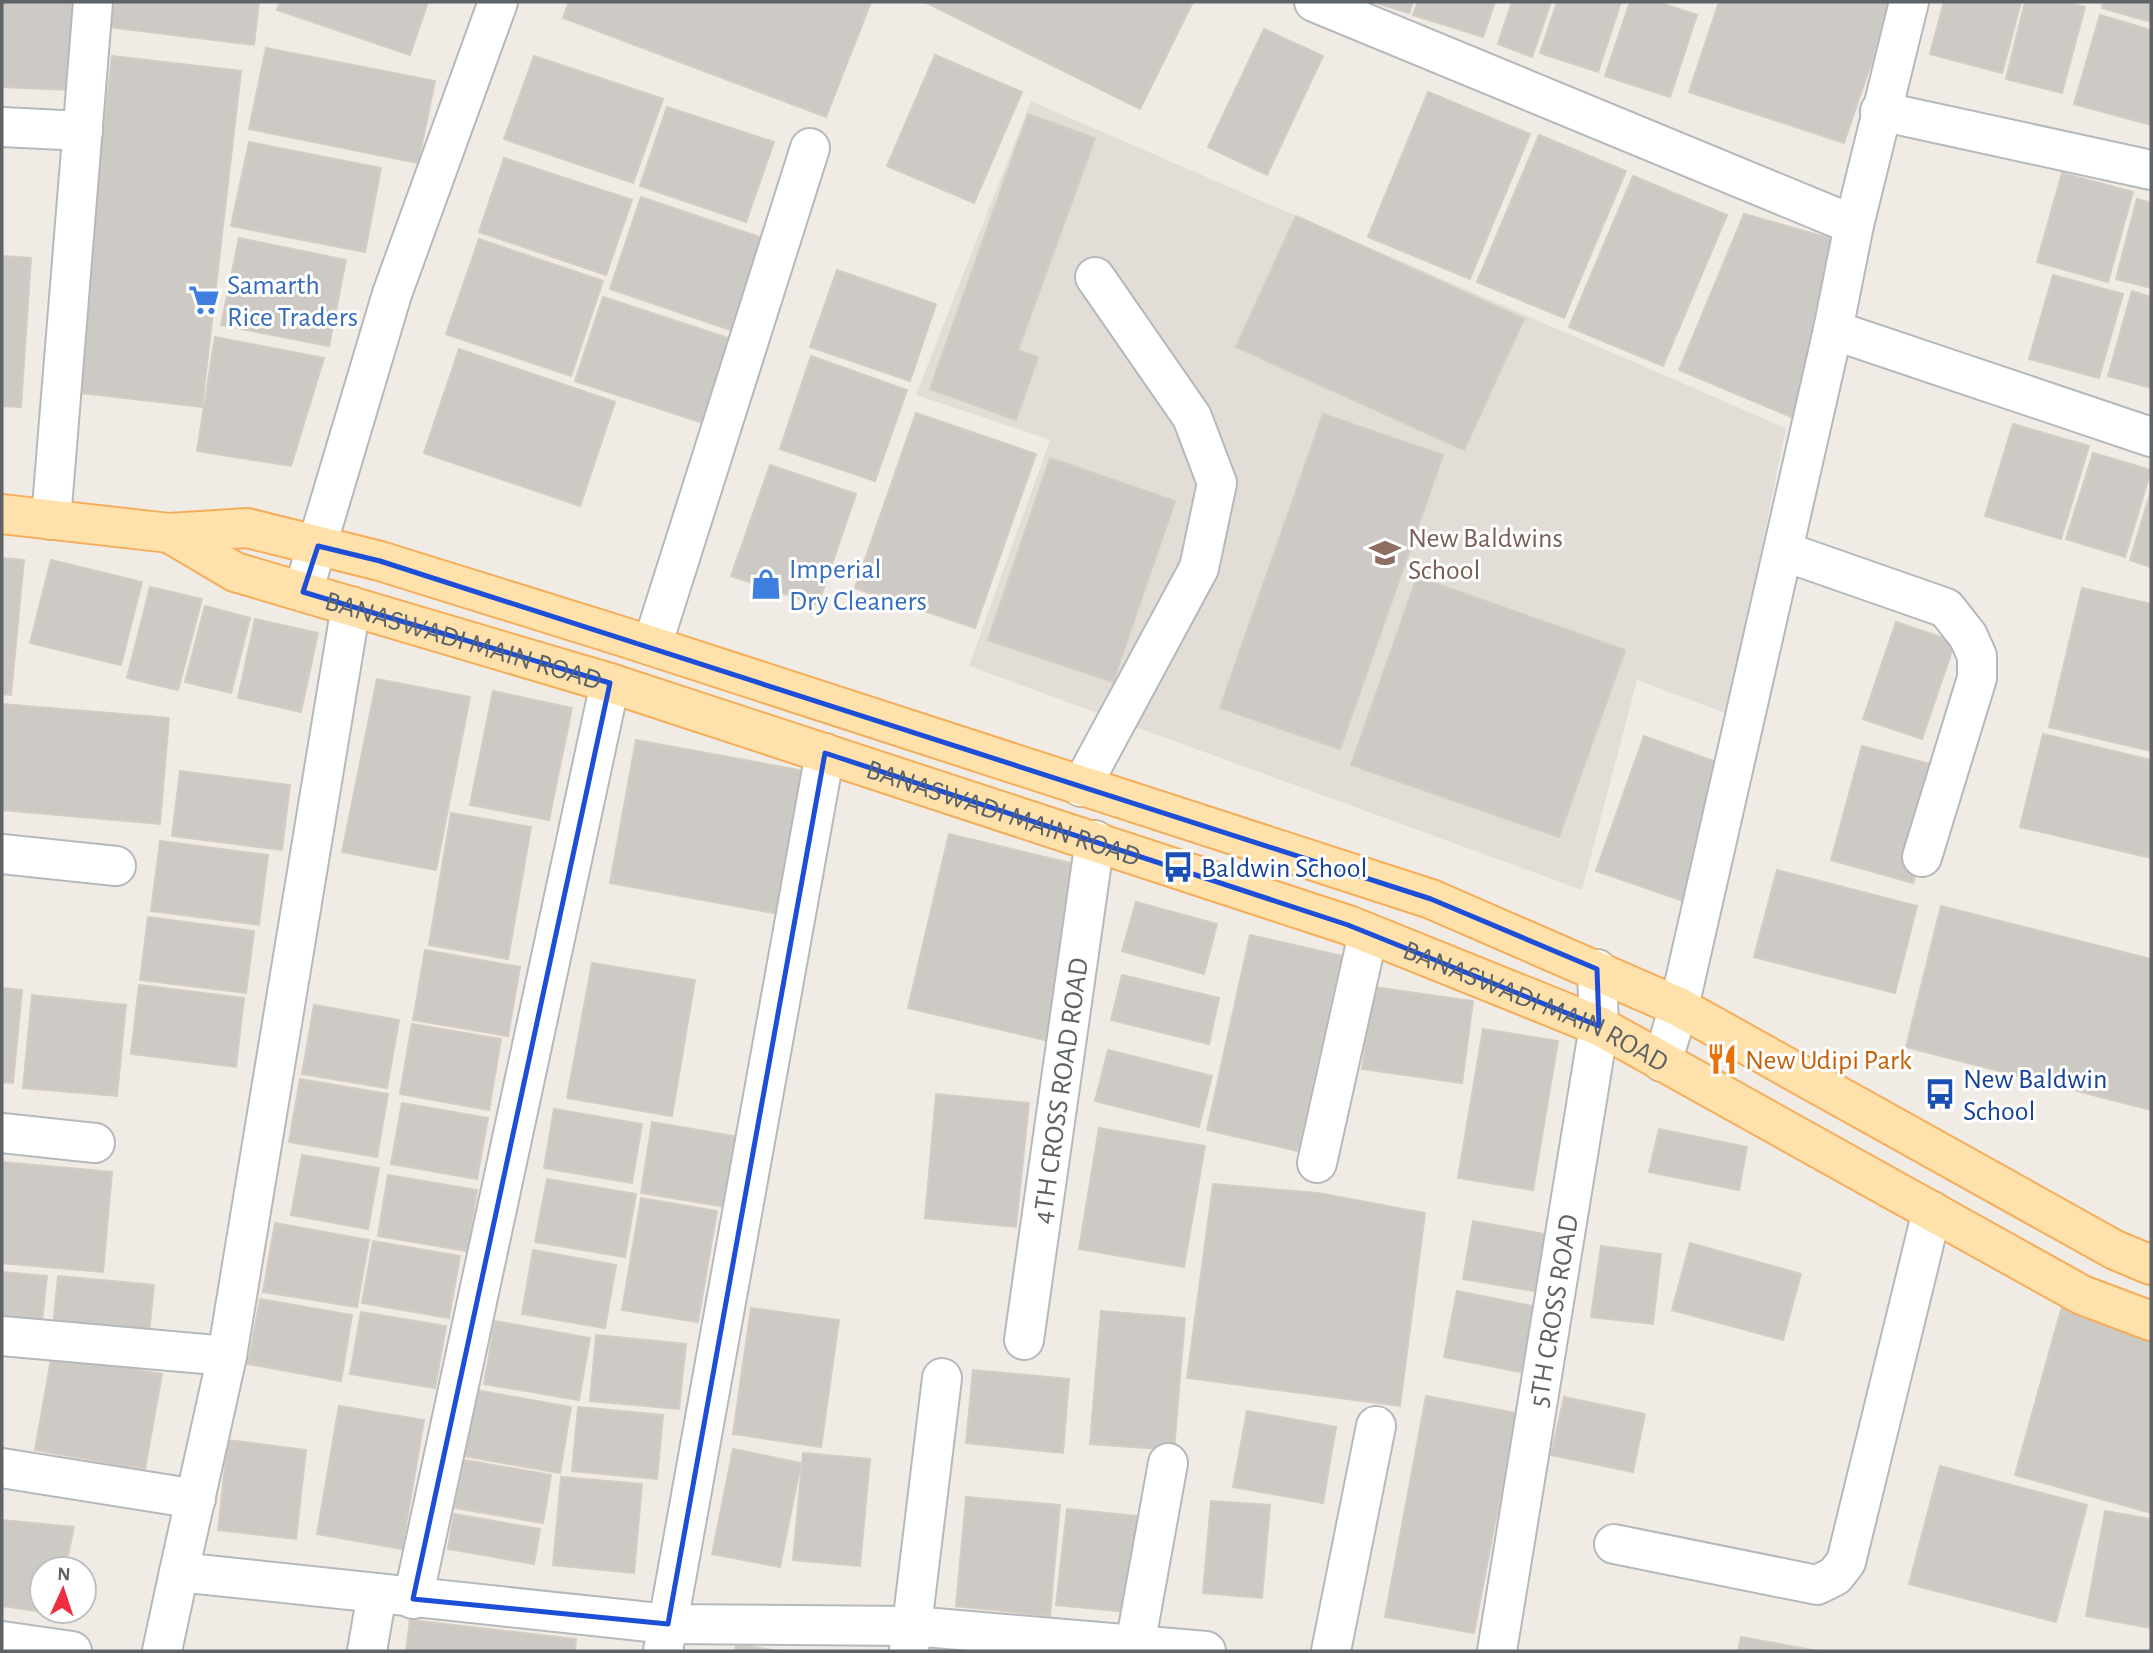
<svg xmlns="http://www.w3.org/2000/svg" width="2153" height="1653" font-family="'Alegreya Sans',sans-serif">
<rect width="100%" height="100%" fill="#f0ece5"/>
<!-- education -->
<polygon fill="#e2ddd6" points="1031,101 1786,428 1728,714 1637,680 1582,890 969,666 1050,440 916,395"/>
<!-- building -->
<g fill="#cdc9c4" stroke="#d5ccc3" stroke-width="2">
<polygon points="2,2 75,2 70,90 2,87"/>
<polygon points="110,2 259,2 254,45 107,27"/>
<polygon points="280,2 428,2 410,55 277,10"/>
<polygon points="569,2 871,2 826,117 563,18"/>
<polygon points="925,2 1193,2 1140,109"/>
<polygon points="1373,2 1413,2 1409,13"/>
<polygon points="1418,2 1495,2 1483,37 1413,15"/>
<polygon points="1512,2 1551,2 1532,57 1498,44"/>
<polygon points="1557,2 1621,2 1598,72 1540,53"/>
<polygon points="1630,2 1658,2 1697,15 1670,97 1605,76"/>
<polygon points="1719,2 1892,2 1844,143 1689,92"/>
<polygon points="1944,2 2021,2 2002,73 1930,54"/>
<polygon points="2025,2 2064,2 2085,7 2062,93 2006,79"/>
<polygon points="2103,2 2151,2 2151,22 2102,8"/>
<polygon points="2100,15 2151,30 2151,125 2074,104"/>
<polygon points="1264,29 1323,56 1267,175 1208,147"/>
<polygon points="266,48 435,81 418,163 249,129"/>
<polygon points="935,55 1022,92 974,203 887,166"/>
<polygon points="112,56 241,71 202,407 73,392"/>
<polygon points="534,56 663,99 633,183 504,139"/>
<polygon points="1428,92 1530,134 1470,279 1368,237"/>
<polygon points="667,107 774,142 746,222 640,186"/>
<polygon points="1028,114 1095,138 1018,350 1038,357 1016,420 930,389"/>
<polygon points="1539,135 1626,171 1564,318 1477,282"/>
<polygon points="249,142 381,168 365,252 231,226"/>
<polygon points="504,158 632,200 606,275 479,232"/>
<polygon points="2062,173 2133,192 2108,282 2037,262"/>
<polygon points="1633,176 1727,215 1663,366 1569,327"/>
<polygon points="641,197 768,240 736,332 610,289"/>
<polygon points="2137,199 2151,203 2151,288 2116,279"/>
<polygon points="1744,214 1840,241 1801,421 1679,370"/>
<polygon points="1296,216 1524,319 1464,450 1236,347"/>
<polygon points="239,238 346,260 329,346 221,325"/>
<polygon points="479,239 603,281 571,376 446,334"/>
<polygon points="2,256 31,258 21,407 2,406"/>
<polygon points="837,270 936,304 910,381 810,347"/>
<polygon points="2053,275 2123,294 2099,378 2029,359"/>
<polygon points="2132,291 2151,297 2151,388 2108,376"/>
<polygon points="603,297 734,340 706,424 575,381"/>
<polygon points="215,337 324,358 291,466 197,451"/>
<polygon points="459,349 615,402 580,506 424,453"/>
<polygon points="811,356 907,390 875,481 780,449"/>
<polygon points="916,413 1036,454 975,628 855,588"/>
<polygon points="1323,414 1443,455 1340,749 1220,708"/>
<polygon points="2013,424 2089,446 2061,539 1985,516"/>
<polygon points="2093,453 2151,470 2125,557 2066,539"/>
<polygon points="1050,458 1175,501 1113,682 988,640"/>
<polygon points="770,465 856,494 818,605 731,576"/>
<polygon points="2151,491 2151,567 2130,560"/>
<polygon points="2,558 24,560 11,695 2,694"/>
<polygon points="51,560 142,582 121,665 30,643"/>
<polygon points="1417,577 1625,650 1559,837 1351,765"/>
<polygon points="150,587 202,599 178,690 127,678"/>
<polygon points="2082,588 2151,604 2151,751 2049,727"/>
<polygon points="205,606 250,618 231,693 185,682"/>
<polygon points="255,619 318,633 301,712 238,698"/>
<polygon points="1896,622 1955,642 1922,739 1863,719"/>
<polygon points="377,679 470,697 436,870 342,852"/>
<polygon points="493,691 572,708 549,820 470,805"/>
<polygon points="2,704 169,718 160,824 2,810"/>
<polygon points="2043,734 2151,760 2151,858 2020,827"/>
<polygon points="1644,736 1730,767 1683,901 1596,871"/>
<polygon points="636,740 810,772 784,915 610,883"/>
<polygon points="1862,746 1945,768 1913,883 1831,860"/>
<polygon points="180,771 290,785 282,850 172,836"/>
<polygon points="451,813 531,827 508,959 429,945"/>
<polygon points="949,834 1087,867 1045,1040 908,1008"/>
<polygon points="160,841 268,855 259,925 151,911"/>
<polygon points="1777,870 1917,906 1895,993 1754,957"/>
<polygon points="1136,902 1217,924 1204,974 1122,951"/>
<polygon points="1941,906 2151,959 2151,1110 1906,1047"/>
<polygon points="148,917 254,931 246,993 140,980"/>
<polygon points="1250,935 1342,956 1298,1151 1207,1130"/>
<polygon points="425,950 520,967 508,1036 413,1020"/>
<polygon points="592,963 695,980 672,1116 567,1098"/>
<polygon points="1122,975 1219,998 1209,1044 1111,1020"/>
<polygon points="139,985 244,998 236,1067 131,1054"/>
<polygon points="1374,987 1473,1001 1462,1083 1362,1069"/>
<polygon points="2,988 22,990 13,1083 2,1082"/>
<polygon points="32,995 126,1005 117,1096 23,1088"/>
<polygon points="314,1005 399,1020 387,1088 302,1074"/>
<polygon points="412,1024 501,1039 489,1110 400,1094"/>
<polygon points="1483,1029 1558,1041 1533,1190 1458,1178"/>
<polygon points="1108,1050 1212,1076 1199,1127 1095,1101"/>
<polygon points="300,1079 388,1094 377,1157 289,1142"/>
<polygon points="936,1094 1029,1103 1016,1227 925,1218"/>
<polygon points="402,1103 488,1118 477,1179 391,1164"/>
<polygon points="554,1109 642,1124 632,1183 544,1168"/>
<polygon points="652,1122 745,1138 733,1208 641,1193"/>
<polygon points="1099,1128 1205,1146 1184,1267 1079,1249"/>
<polygon points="1659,1129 1747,1147 1739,1190 1649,1172"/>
<polygon points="302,1155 379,1168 368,1229 291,1215"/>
<polygon points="2,1162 112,1172 103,1272 2,1263"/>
<polygon points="388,1175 477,1190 467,1251 378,1236"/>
<polygon points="547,1179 636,1194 625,1257 535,1242"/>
<polygon points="1213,1184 1318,1193 1425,1213 1400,1406 1187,1378"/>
<polygon points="641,1198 717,1211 698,1322 622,1310"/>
<polygon points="1473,1221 1556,1236 1546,1293 1463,1279"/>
<polygon points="275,1223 369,1240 357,1307 263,1292"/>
<polygon points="373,1241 460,1256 449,1318 362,1303"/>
<polygon points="1690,1243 1801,1274 1783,1340 1672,1310"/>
<polygon points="1601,1246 1661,1254 1653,1324 1591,1317"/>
<polygon points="533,1250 616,1265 605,1328 522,1314"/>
<polygon points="2,1272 47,1276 41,1332 2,1328"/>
<polygon points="58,1276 154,1285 148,1344 52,1336"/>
<polygon points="1457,1291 1548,1309 1535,1375 1444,1357"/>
<polygon points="2066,1292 2151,1336 2151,1513 2015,1475"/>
<polygon points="260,1299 352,1315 341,1381 248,1364"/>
<polygon points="751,1308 839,1320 821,1447 733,1434"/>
<polygon points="1101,1311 1185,1318 1174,1450 1090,1444"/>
<polygon points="361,1312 446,1326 435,1388 350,1374"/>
<polygon points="495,1321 590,1338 579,1400 484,1384"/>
<polygon points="596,1335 686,1344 679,1409 590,1401"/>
<polygon points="52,1354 162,1374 145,1469 35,1450"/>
<polygon points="973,1370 1069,1379 1063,1453 966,1443"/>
<polygon points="475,1390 571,1407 560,1473 464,1456"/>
<polygon points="1426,1396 1516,1413 1474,1633 1385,1617"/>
<polygon points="1564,1397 1645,1414 1633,1472 1551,1455"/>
<polygon points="339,1406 424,1420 402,1549 317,1534"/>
<polygon points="578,1407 663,1415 657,1479 572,1471"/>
<polygon points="1247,1411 1336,1427 1323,1503 1233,1487"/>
<polygon points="228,1440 306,1450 296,1539 218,1530"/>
<polygon points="733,1449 801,1463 780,1567 712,1554"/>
<polygon points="803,1453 870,1459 860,1566 793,1560"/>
<polygon points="464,1460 551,1475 543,1523 455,1508"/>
<polygon points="1940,1466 2087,1505 2056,1622 1909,1584"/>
<polygon points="561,1477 642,1484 634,1573 553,1565"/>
<polygon points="966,1497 1060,1505 1050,1616 956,1606"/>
<polygon points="1211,1501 1270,1505 1262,1598 1203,1593"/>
<polygon points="1067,1509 1146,1517 1128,1612 1056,1605"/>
<polygon points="2105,1511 2151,1519 2151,1628 2086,1616"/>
<polygon points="454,1514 540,1529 534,1564 448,1549"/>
<polygon points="2,1520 74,1527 65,1569 42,1569 42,1611 56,1611 56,1614 2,1606"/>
<polygon points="410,1620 576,1639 575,1651 406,1651"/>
<polygon points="1741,1637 1818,1651 1738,1651"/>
<polygon points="736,1644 778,1651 735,1651"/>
</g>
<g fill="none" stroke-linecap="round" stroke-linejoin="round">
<defs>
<g id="minor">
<polyline points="1314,2 1854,225"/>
<polyline points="1880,111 2151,170"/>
<polyline points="2,127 83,131"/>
<polyline points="1833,330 2151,437"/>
<polyline points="51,520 93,2"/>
<polyline points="1783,551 1946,608 1968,636 1977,656 1977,678 1922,857"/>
<polyline points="303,592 392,294 498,2"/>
<polyline points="351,606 227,1356 179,1572 668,1624 912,1626 1206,1651"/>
<polyline points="652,646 810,148"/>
<polyline points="1081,787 1199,568 1217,483 1192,417 1095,277"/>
<polyline points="2,854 116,866"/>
<polyline points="1662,1062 1679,1007 1833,330 1854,225 1909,2"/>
<polyline points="2,1133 95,1143"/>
<polyline points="1317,1163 1368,934"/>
<polyline points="2,1336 227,1356"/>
<path id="s1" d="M 1024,1340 L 1095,840"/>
<polyline points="2,1468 196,1499"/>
<polyline points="1614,1544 1817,1585 1835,1576 1846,1562 1932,1211"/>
<polyline points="413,1599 610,683"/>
<polyline points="2,1641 72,1651"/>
<polyline points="909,1650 942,1378"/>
<polyline points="162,1651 179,1572"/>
<polyline points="367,1651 377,1594"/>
<polyline points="663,1651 825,753"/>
<polyline points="1134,1651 1168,1463"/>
<polyline points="1331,1651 1376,1426"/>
<path id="s2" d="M 1497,1651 L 1599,1026 L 1597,969"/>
</g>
<g id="major">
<polyline points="2,514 169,533 247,528 380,561 624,637 1431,899 1679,1007 2115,1250 2151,1265"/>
<path id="s3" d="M 169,533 L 235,572 L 610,683 L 1348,925 L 1599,1026 L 2082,1295 L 2151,1321"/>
</g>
</defs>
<!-- minor casing -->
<use href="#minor" stroke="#b6b9bc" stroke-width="42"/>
<!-- major casing -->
<use href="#major" stroke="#f5ad59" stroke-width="42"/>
<!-- minor -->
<use href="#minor" stroke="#fff" stroke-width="38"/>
<!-- major -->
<use href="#major" stroke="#ffe2ab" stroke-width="38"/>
</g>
<!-- marked area -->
<path fill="none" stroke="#1d4ed8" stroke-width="5" stroke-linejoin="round" d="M 318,546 L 380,561 L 1431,899 L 1597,969 L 1599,1026 L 1348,925 L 825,753 L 668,1624 L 413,1599 L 610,683 L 303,592 Z"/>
<!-- icons -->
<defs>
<symbol id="supermarket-bare" viewBox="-9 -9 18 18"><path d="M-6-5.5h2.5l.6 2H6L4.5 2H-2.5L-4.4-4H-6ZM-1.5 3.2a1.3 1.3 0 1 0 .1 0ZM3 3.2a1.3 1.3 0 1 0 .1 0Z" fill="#3f7fe0" stroke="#fff" stroke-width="2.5" paint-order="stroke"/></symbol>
<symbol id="school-bare" viewBox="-9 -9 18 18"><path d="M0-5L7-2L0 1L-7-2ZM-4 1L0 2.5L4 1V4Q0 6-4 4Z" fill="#8d6e63" stroke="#fff" stroke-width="2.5" paint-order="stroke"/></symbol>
<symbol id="shop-bare" viewBox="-9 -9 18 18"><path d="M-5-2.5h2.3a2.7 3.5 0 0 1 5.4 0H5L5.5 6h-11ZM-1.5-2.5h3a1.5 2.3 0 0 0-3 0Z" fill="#3f7fe0" stroke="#fff" stroke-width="2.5" paint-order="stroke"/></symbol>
<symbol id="bus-bare" viewBox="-9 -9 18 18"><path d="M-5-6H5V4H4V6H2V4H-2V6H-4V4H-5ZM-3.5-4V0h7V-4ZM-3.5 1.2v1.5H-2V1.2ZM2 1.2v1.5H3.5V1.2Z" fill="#1a4fb4" stroke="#fff" stroke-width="2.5" paint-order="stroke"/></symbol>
<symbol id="restaurant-bare" viewBox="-9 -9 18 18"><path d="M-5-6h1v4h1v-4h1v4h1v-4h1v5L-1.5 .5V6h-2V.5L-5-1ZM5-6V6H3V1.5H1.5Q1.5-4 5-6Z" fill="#e8710a" stroke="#fff" stroke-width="2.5" paint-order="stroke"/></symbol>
</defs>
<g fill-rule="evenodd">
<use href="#supermarket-bare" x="182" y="278" width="44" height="44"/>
<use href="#school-bare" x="1363" y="531" width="44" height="44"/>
<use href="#shop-bare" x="744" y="562" width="44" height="44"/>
<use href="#bus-bare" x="1156" y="845" width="44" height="44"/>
<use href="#restaurant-bare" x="1700" y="1037" width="44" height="44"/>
<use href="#bus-bare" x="1918" y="1072" width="44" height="44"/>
</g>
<g text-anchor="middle" stroke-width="6" stroke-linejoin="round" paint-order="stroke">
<!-- shop labels -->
<g font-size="28" fill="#366cbe" stroke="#fff" text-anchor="start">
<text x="227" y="294">Samarth<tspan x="227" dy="32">Rice Traders</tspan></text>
<text x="789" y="578">Imperial<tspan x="789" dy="32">Dry Cleaners</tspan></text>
</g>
<!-- education labels -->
<g font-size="28" fill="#785e54" stroke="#fff" text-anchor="start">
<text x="1408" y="547">New Baldwins<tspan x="1408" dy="32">School</tspan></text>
</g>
<!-- street labels -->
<g font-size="28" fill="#5d6366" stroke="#fff">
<text dy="10" stroke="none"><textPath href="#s3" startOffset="315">BANASWADI MAIN ROAD</textPath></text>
<text dy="10" stroke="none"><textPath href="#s3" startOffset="882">BANASWADI MAIN ROAD</textPath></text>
<text dy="10" stroke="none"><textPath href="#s3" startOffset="1449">BANASWADI MAIN ROAD</textPath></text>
<text dy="10" stroke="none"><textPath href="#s1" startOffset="252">4TH CROSS ROAD ROAD</textPath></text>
<text dy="10" stroke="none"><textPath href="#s2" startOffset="345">5TH CROSS ROAD</textPath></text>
</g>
<!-- transit labels -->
<g font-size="28" fill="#164399" stroke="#fff" text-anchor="start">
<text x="1201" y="877">Baldwin School</text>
<text x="1963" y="1088">New Baldwin<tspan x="1963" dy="32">School</tspan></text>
</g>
<!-- food labels -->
<g font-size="28" fill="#c56008" stroke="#fff" text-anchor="start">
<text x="1745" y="1069">New Udipi Park</text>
</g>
</g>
<!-- border -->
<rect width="2153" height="1653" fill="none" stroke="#5d6366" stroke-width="7"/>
<!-- north arrow -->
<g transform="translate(63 1590) rotate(3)"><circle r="33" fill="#ffffff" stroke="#bec1c2" stroke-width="2"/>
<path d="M0-5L12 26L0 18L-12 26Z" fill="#ed2e41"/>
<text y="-10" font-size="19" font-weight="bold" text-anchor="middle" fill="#5d6366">N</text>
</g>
</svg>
